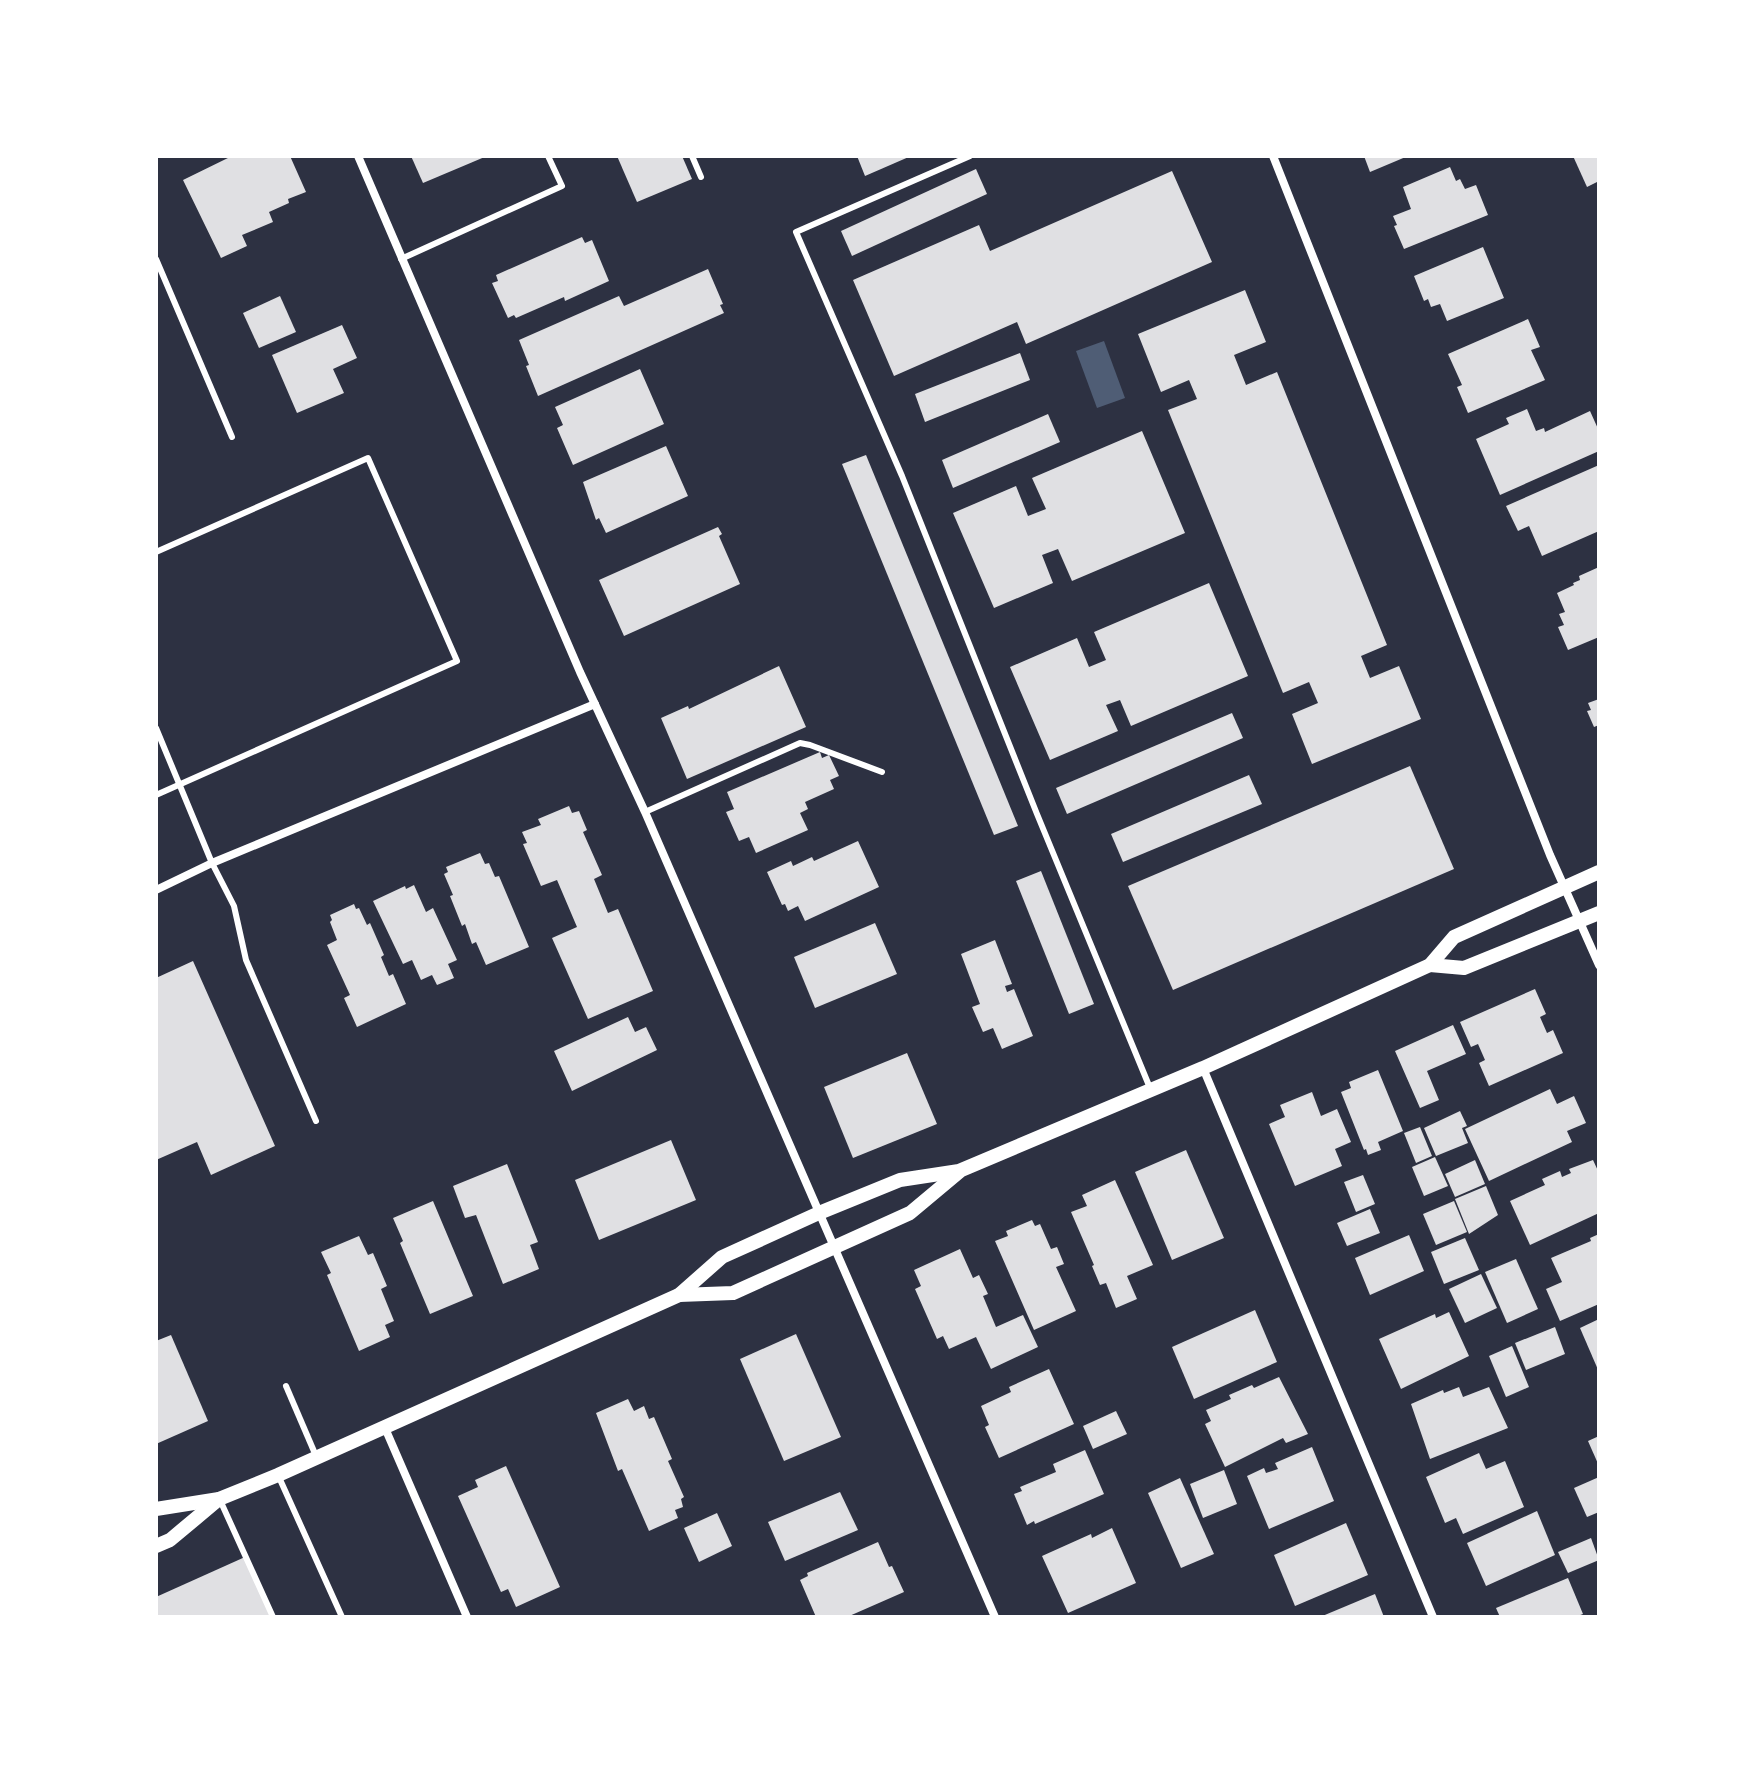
<svg xmlns="http://www.w3.org/2000/svg" width="1755" height="1773" font-family="Figtree,sans-serif">
<rect width="100%" height="100%" fill="#2d3142"/>
<!-- water -->
<polygon fill="#4f5d75" points="1104,341 1125,398 1097,408 1076,351"/>
<!-- building -->
<g fill="#e0e0e3">
<polygon points="232,156 290,156 306,192 288,199 289,203 269,212 273,222 242,235 247,246 221,258 183,180"/>
<polygon points="411,156 487,156 423,183"/>
<polygon points="617,156 682,156 692,179 637,202"/>
<polygon points="857,156 911,156 865,176"/>
<polygon points="1364,156 1408,156 1370,172"/>
<polygon points="1573,156 1599,156 1599,181 1587,187"/>
<polygon points="1450,167 1456,181 1460,179 1465,189 1476,185 1488,215 1404,249 1394,226 1397,225 1393,216 1411,209 1403,187"/>
<polygon points="976,169 987,194 852,256 841,231"/>
<polygon points="1172,171 1212,262 1026,344 1017,322 894,376 853,280 979,225 990,251"/>
<polygon points="582,237 585,243 592,240 609,281 565,301 564,297 516,318 514,315 508,318 492,283 498,281 496,275"/>
<polygon points="1483,247 1504,298 1447,321 1440,304 1431,307 1428,299 1424,301 1414,276"/>
<polygon points="708,269 723,304 720,305 724,313 538,396 526,366 529,365 519,340 619,296 624,306"/>
<polygon points="1245,290 1266,342 1234,355 1246,385 1277,372 1387,645 1361,656 1370,678 1399,666 1421,719 1312,764 1292,714 1318,703 1309,682 1283,693 1168,410 1197,399 1189,380 1161,392 1138,334"/>
<polygon points="280,296 296,332 259,348 243,313"/>
<polygon points="1528,319 1540,347 1531,350 1545,380 1468,413 1457,387 1462,385 1448,354"/>
<polygon points="342,325 357,358 333,369 344,393 297,413 272,355"/>
<polygon points="1020,353 1030,380 925,422 915,394"/>
<polygon points="640,369 664,424 573,465 557,428 563,425 555,407"/>
<polygon points="1527,409 1536,431 1544,428 1545,432 1590,411 1599,431 1599,451 1500,495 1476,439 1509,424 1506,418"/>
<polygon points="1048,414 1060,442 953,488 942,460"/>
<polygon points="1142,431 1185,533 1072,581 1058,549 1042,555 1053,583 994,608 953,513 1016,486 1028,516 1046,509 1032,478"/>
<polygon points="666,446 688,496 606,533 599,518 596,520 583,482"/>
<polygon points="866,455 1018,826 994,835 842,464"/>
<polygon points="1599,465 1599,531 1542,556 1529,526 1518,531 1506,506"/>
<polygon points="718,527 722,534 719,536 740,584 624,636 599,580"/>
<polygon points="1599,567 1599,637 1568,650 1558,627 1564,625 1559,614 1565,612 1557,593 1574,585 1573,583 1580,580 1579,576"/>
<polygon points="1209,583 1248,676 1131,726 1120,700 1106,705 1118,731 1050,760 1010,667 1077,638 1089,667 1106,660 1094,632"/>
<polygon points="779,666 806,727 687,779 661,718 688,706 689,709"/>
<polygon points="1599,699 1599,725 1594,727 1587,711 1591,710 1588,703"/>
<polygon points="1232,713 1243,738 1067,814 1056,788"/>
<polygon points="820,752 822,758 829,755 839,776 830,780 834,789 805,802 808,809 800,813 808,830 756,853 749,837 739,841 726,812 734,809 727,792"/>
<polygon points="1410,766 1454,869 1173,990 1128,886"/>
<polygon points="1249,775 1262,804 1123,862 1111,834"/>
<polygon points="569,806 572,813 579,811 587,830 583,832 602,875 594,879 608,913 618,909 653,991 588,1019 552,938 577,927 557,880 541,886 523,844 527,843 522,832 541,825 538,819"/>
<polygon points="858,841 879,887 805,921 798,906 788,911 785,904 782,905 767,872 791,861 793,866 812,857 814,861"/>
<polygon points="480,853 485,864 489,863 495,877 499,876 529,947 486,965 476,942 472,944 465,924 462,926 450,896 453,895 444,874 448,872 446,867"/>
<polygon points="1041,871 1094,1004 1069,1014 1016,881"/>
<polygon points="414,885 426,912 433,908 457,960 448,964 454,978 437,985 432,975 421,980 412,960 403,964 373,901 405,886 406,889"/>
<polygon points="354,904 356,909 359,908 367,925 370,923 384,955 381,957 389,976 393,974 406,1004 357,1027 344,998 350,995 327,945 337,940 330,922 332,920 330,915"/>
<polygon points="875,923 897,974 815,1008 794,957"/>
<polygon points="995,940 1012,984 1005,986 1007,992 1014,989 1033,1036 1002,1049 993,1028 983,1032 972,1007 980,1004 961,954"/>
<polygon points="193,961 275,1146 211,1175 197,1142 156,1160 156,978"/>
<polygon points="1535,989 1546,1014 1540,1017 1547,1033 1553,1030 1563,1053 1489,1086 1479,1063 1485,1060 1478,1044 1471,1047 1460,1022"/>
<polygon points="628,1017 635,1032 646,1027 657,1050 572,1091 554,1051"/>
<polygon points="1453,1025 1466,1054 1427,1071 1439,1100 1420,1108 1395,1051"/>
<polygon points="907,1053 937,1124 853,1158 824,1087"/>
<polygon points="1378,1070 1403,1131 1378,1142 1381,1150 1368,1155 1366,1149 1364,1150 1341,1092 1351,1088 1349,1082"/>
<polygon points="1550,1089 1557,1104 1574,1096 1586,1123 1567,1131 1572,1142 1489,1181 1465,1129"/>
<polygon points="1312,1092 1321,1116 1337,1109 1351,1142 1335,1149 1342,1166 1295,1186 1269,1124 1285,1117 1280,1105"/>
<polygon points="1460,1111 1467,1126 1462,1128 1468,1143 1436,1156 1424,1128"/>
<polygon points="1420,1127 1432,1156 1416,1163 1404,1133"/>
<polygon points="671,1140 696,1200 599,1240 575,1180"/>
<polygon points="1186,1150 1224,1238 1172,1260 1135,1172"/>
<polygon points="1435,1157 1448,1186 1424,1196 1412,1167"/>
<polygon points="1475,1160 1485,1184 1455,1197 1445,1174"/>
<polygon points="1593,1160 1599,1173 1599,1213 1530,1245 1510,1201 1545,1185 1542,1179 1560,1171 1562,1177 1571,1173 1569,1169"/>
<polygon points="507,1164 538,1242 530,1245 539,1269 503,1284 476,1215 465,1218 453,1186"/>
<polygon points="1363,1175 1375,1204 1356,1212 1344,1182"/>
<polygon points="1115,1180 1153,1265 1127,1276 1137,1299 1116,1308 1106,1283 1100,1285 1092,1266 1094,1265 1071,1212 1087,1206 1082,1195"/>
<polygon points="1486,1186 1498,1215 1469,1234 1455,1199"/>
<polygon points="433,1201 473,1296 430,1314 400,1243 403,1241 393,1218"/>
<polygon points="1454,1201 1467,1232 1436,1245 1423,1214"/>
<polygon points="1370,1209 1380,1233 1347,1246 1337,1223"/>
<polygon points="1032,1220 1035,1226 1040,1224 1051,1249 1057,1247 1064,1264 1056,1267 1076,1311 1034,1330 995,1241 1008,1236 1006,1231"/>
<polygon points="1599,1234 1599,1304 1560,1321 1546,1289 1562,1282 1551,1258 1591,1241 1590,1238"/>
<polygon points="1409,1235 1424,1271 1370,1295 1355,1258"/>
<polygon points="359,1236 368,1255 373,1253 387,1286 381,1289 394,1321 385,1325 390,1337 359,1351 327,1275 331,1273 321,1252"/>
<polygon points="1465,1238 1479,1270 1444,1284 1431,1252"/>
<polygon points="960,1249 973,1278 979,1275 988,1294 983,1296 996,1327 1023,1315 1038,1347 991,1369 976,1337 949,1349 943,1336 937,1339 915,1289 921,1286 914,1270"/>
<polygon points="1516,1259 1538,1309 1507,1323 1485,1272"/>
<polygon points="1481,1274 1497,1308 1465,1323 1449,1289"/>
<polygon points="1255,1310 1277,1362 1194,1399 1172,1347"/>
<polygon points="1449,1312 1469,1356 1401,1389 1379,1339 1435,1314 1436,1318"/>
<polygon points="1599,1319 1599,1372 1580,1328"/>
<polygon points="1555,1327 1565,1354 1526,1370 1515,1343"/>
<polygon points="796,1334 841,1437 784,1461 740,1359"/>
<polygon points="171,1335 208,1421 156,1444 156,1341"/>
<polygon points="1512,1346 1529,1387 1506,1397 1489,1356"/>
<polygon points="1049,1369 1074,1424 999,1458 985,1427 989,1425 981,1406 1011,1392 1009,1387"/>
<polygon points="1279,1377 1308,1434 1286,1443 1283,1438 1225,1467 1205,1424 1211,1421 1206,1410 1231,1399 1229,1395 1252,1385 1254,1388"/>
<polygon points="1459,1387 1463,1397 1489,1387 1508,1428 1430,1459 1411,1404 1443,1390 1444,1393"/>
<polygon points="628,1399 634,1411 644,1406 649,1419 654,1417 672,1459 668,1461 684,1497 681,1499 683,1507 675,1510 678,1518 649,1531 622,1469 618,1471 596,1413"/>
<polygon points="1116,1411 1127,1434 1093,1449 1083,1426"/>
<polygon points="1599,1436 1599,1466 1588,1441"/>
<polygon points="1312,1447 1334,1501 1269,1529 1247,1476 1264,1468 1266,1473 1278,1469 1275,1463"/>
<polygon points="1085,1450 1104,1494 1035,1524 1034,1521 1027,1525 1014,1494 1022,1491 1020,1487 1056,1472 1053,1464"/>
<polygon points="1479,1453 1486,1469 1505,1461 1524,1507 1463,1534 1456,1518 1445,1523 1426,1477"/>
<polygon points="506,1466 560,1587 516,1607 508,1589 501,1592 458,1496 478,1487 475,1480"/>
<polygon points="1224,1470 1237,1504 1203,1518 1190,1484"/>
<polygon points="1599,1477 1599,1512 1587,1517 1574,1488"/>
<polygon points="1180,1478 1214,1554 1181,1568 1148,1493"/>
<polygon points="840,1492 858,1530 785,1561 768,1522"/>
<polygon points="1537,1511 1555,1555 1486,1586 1467,1543"/>
<polygon points="717,1513 732,1546 699,1562 684,1528"/>
<polygon points="1346,1523 1368,1575 1295,1606 1274,1555"/>
<polygon points="1112,1528 1136,1583 1068,1613 1042,1556 1091,1534 1092,1538"/>
<polygon points="1591,1538 1599,1560 1568,1573 1558,1552"/>
<polygon points="878,1542 889,1567 892,1566 904,1592 847,1617 816,1617 800,1580 808,1576 807,1573"/>
<polygon points="245,1557 271,1617 156,1617 156,1597"/>
<polygon points="1568,1578 1583,1614 1575,1617 1500,1617 1496,1608"/>
<polygon points="1375,1594 1384,1617 1320,1617"/>
</g>
<g fill="none" stroke-linecap="round" stroke-linejoin="round">
<!-- service -->
<g stroke="#fff" stroke-width="6">
<polyline points="692,156 701,177"/>
<polyline points="970,156 796,232 902,476 1037,814 1150,1088"/>
<polyline points="156,259 232,437"/>
<polyline points="401,259 562,186 548,156"/>
<polyline points="156,552 368,458 457,661 156,795"/>
<polyline points="156,728 212,863 234,906 246,960 316,1121"/>
<polyline points="645,812 800,743 810,745 882,772"/>
<polyline points="286,1386 316,1456"/>
<polyline points="278,1475 342,1617"/>
<polyline points="220,1500 273,1617"/>
</g>
<!-- minor -->
<g stroke="#fff" stroke-width="8">
<polyline points="358,156 580,672 645,812 995,1617"/>
<polyline points="1273,156 1550,855 1599,965"/>
<polyline points="156,890 212,863 595,704"/>
<polyline points="1203,1068 1433,1617"/>
<polyline points="385,1428 467,1617"/>
</g>
<!-- tertiary -->
<g stroke="#fff" stroke-width="14">
<polyline points="1430,965 1464,968 1599,913"/>
<polyline points="679,1295 733,1293 910,1213 959,1172"/>
<polyline points="156,1509 219,1499 278,1475 679,1295 722,1257 819,1213 900,1180 959,1171 1203,1068 1430,965 1454,937 1599,872"/>
<polyline points="156,1546 170,1540 219,1499"/>
</g>
</g>
<!-- border -->
<rect width="1755" height="1773" fill="none" stroke="#ffffff" stroke-width="316"/>
</svg>
